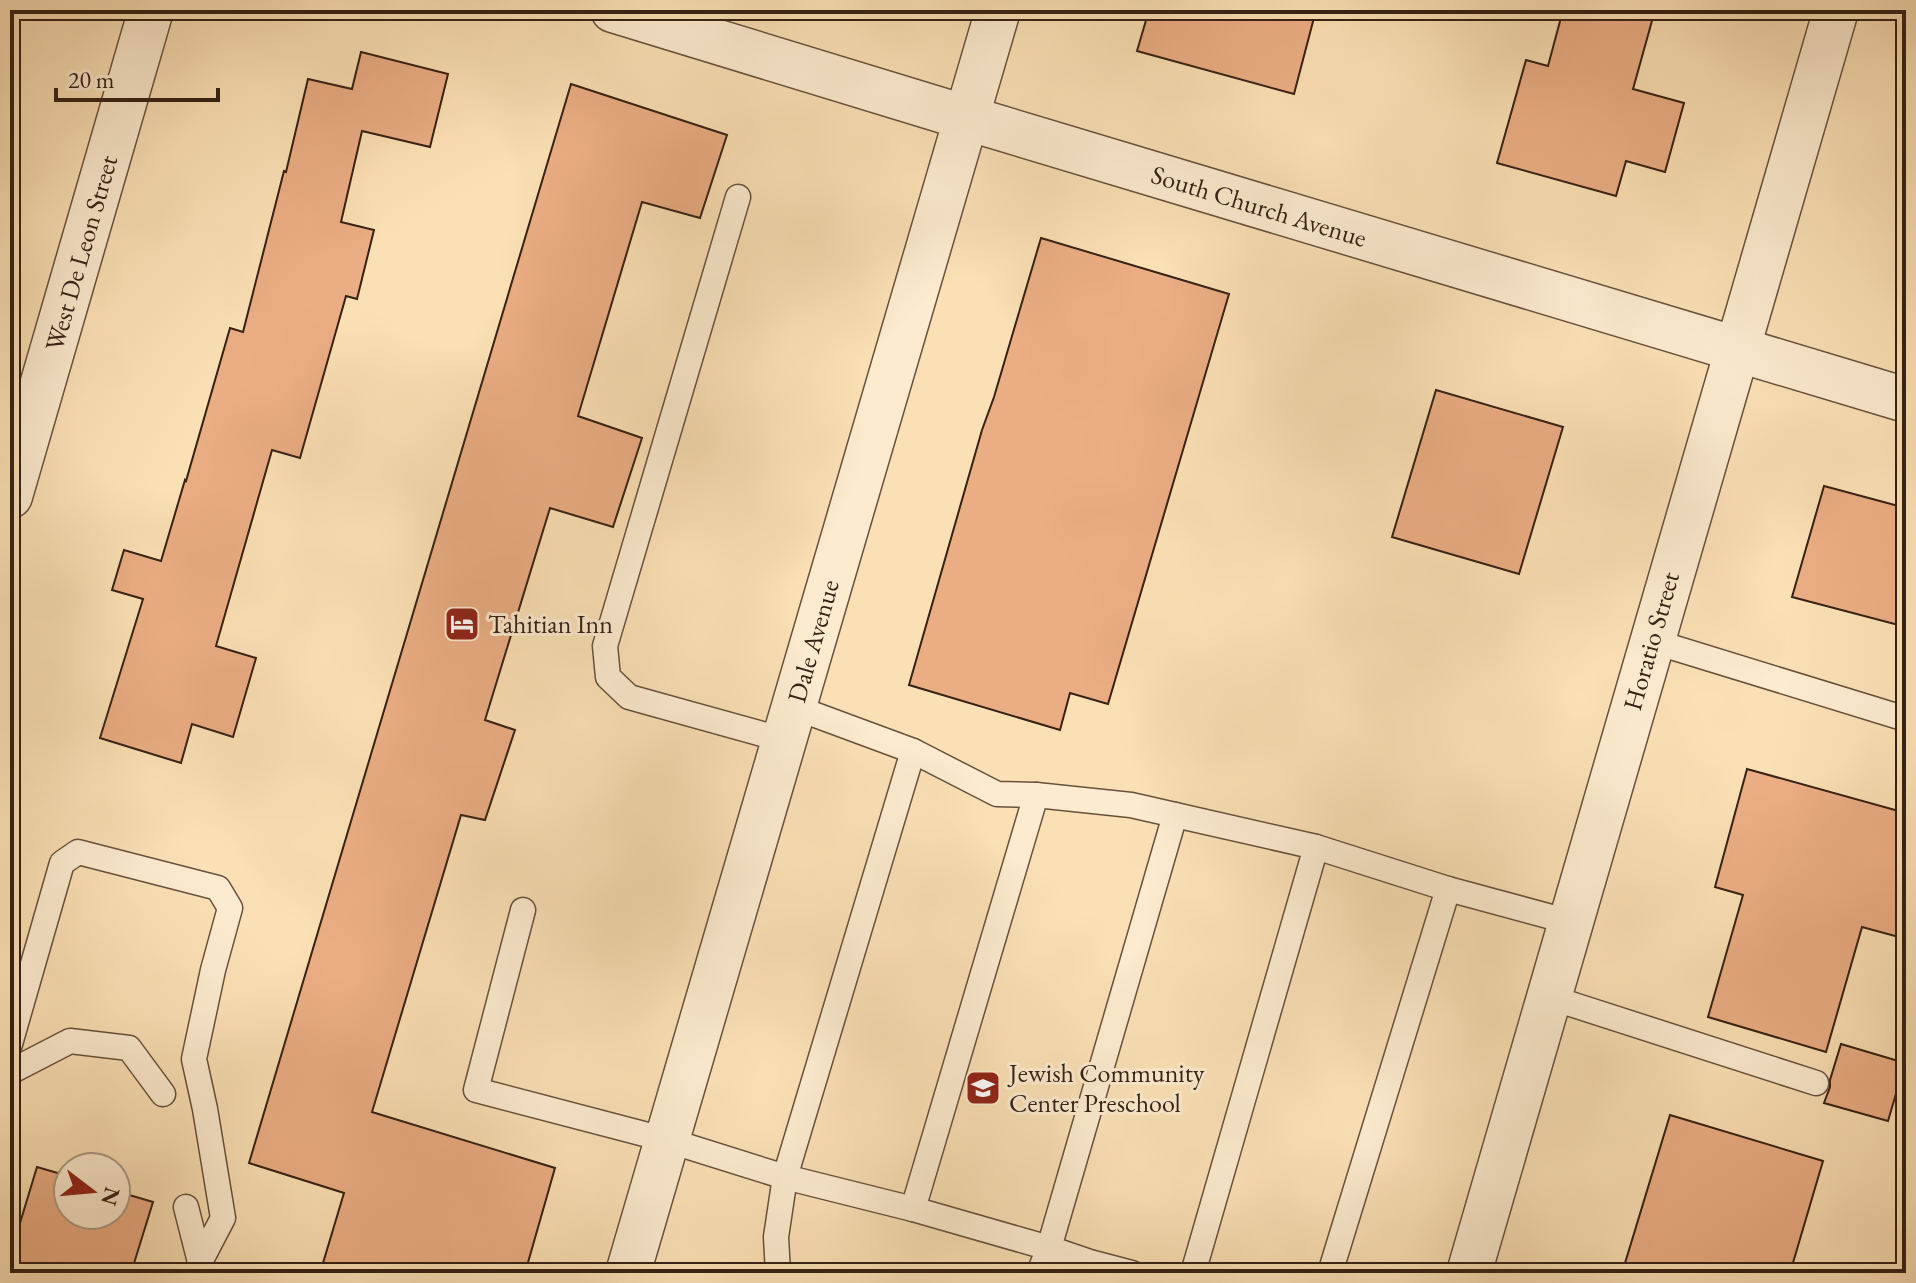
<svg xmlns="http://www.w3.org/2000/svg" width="1916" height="1283" font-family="'EB Garamond',serif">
<rect width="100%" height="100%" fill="#fbe0b5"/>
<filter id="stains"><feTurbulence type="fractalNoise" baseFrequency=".0025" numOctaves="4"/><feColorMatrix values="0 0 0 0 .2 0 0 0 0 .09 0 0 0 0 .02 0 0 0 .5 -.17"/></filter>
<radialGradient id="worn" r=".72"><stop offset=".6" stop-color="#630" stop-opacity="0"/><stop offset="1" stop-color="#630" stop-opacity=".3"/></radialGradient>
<!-- building -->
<g fill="#ebad84" stroke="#362115" stroke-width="2">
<polygon points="1149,10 1316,10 1294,94 1137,51"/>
<polygon points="1563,10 1655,10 1633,89 1684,103 1665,172 1626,161 1616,196 1497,163 1526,60 1548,66"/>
<polygon points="361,52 448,74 430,147 362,131 341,222 374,230 357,299 346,296 300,458 272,450 216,646 256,658 233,737 192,724 181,763 100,738 143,599 112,590 124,550 161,561 185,480 186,481 230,328 243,332 284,171 286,172 308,79 352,89"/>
<polygon points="571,84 727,135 700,218 642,202 578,416 642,438 613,527 550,508 485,720 515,730 485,820 461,815 372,1112 555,1168 525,1273 320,1273 344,1193 249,1163"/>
<polygon points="1041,238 1229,294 1108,704 1070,693 1060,730 909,685 982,430 994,397"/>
<polygon points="1436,390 1563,427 1519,574 1392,537"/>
<polygon points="1824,486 1906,508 1906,627 1792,597"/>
<polygon points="1747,769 1906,813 1906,939 1862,927 1826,1052 1708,1017 1743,895 1715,887"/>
<polygon points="1841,1044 1905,1063 1888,1121 1824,1103 1830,1087 1830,1080"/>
<polygon points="1670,1115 1823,1161 1790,1273 1622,1273"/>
<polygon points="37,1167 68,1176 68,1215 116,1215 116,1191 153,1202 131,1273 10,1273 10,1256"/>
</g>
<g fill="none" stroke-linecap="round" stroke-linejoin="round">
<defs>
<g id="service">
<polyline points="738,197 605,646 608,677 629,697 784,740"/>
<polyline points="1652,641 1906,719"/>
<polyline points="794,707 913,751 997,794 1036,795 1131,805 1316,847 1448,889 1570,922"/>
<polyline points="913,751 785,1177 913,1209 1049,1248 1175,815"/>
<polyline points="523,910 476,1090 667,1140 785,1177 776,1237 778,1273"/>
<polyline points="1549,997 1816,1083"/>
<polyline points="10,1044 62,863 78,852 218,888 230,908 213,970 194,1059 205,1109 223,1218 200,1262 196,1273"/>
<polyline points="10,1072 70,1041 129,1048 163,1094"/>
<polyline points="186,1207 200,1262"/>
<polyline points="913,1209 1036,795"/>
<polyline points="1039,1273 1049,1248 1090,1262 1132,1273"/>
<polyline points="1193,1273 1316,847"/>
<polyline points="1330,1273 1448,889"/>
</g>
<g id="minor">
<polyline points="10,496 151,10"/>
<polyline points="628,1273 998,10"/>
<polyline points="1469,1273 1836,10"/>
</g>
<polyline id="tertiary" points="613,10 967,118 1906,400"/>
</defs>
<!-- service casing -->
<use href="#service" stroke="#67513d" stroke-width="27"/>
<!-- minor casing -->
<use href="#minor" stroke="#67513d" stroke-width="47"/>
<!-- tertiary casing -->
<use href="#tertiary" stroke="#67513d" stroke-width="47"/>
<!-- service -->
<use href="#service" stroke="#fcebcf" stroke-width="24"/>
<!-- minor -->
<use href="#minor" stroke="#fcebcf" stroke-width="44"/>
<!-- tertiary -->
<use href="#tertiary" stroke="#fcebcf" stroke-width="44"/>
</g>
<!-- icons -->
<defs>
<symbol id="hotel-square" viewBox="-11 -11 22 22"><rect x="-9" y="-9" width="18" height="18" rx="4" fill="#8f2418" stroke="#fcebcf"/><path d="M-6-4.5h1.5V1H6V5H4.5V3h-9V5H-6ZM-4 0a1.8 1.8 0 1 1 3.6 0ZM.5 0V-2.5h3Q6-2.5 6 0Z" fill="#fff"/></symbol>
<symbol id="school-square" viewBox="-11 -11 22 22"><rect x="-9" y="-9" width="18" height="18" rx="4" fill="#8f2418" stroke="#fcebcf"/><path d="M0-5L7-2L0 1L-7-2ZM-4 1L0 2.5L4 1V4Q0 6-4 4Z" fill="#fff"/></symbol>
</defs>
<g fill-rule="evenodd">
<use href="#hotel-square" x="442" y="604" width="40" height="40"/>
<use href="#school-square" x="963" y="1068" width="40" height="40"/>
</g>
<g text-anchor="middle" stroke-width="6" stroke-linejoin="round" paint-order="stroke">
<!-- street labels -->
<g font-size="26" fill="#362115" stroke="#fcebcf">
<text transform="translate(1259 206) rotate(17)" y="9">South Church Avenue</text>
<text transform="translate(81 253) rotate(-74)" y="9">West De Leon Street</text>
<text transform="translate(813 641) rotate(-74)" y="9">Dale Avenue</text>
<text transform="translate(1651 641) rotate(-74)" y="9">Horatio Street</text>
</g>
<!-- poi labels -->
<g font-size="26" fill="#362115" stroke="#fcebcf" text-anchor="start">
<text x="488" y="633">Tahitian Inn</text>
<text x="1009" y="1082">Jewish Community<tspan x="1009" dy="30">Center Preschool</tspan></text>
</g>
</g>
<!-- margin -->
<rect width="1916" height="1283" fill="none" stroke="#fbe0b5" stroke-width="40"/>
<rect x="12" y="12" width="1892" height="1259" fill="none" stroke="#362115" stroke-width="4"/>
<rect x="20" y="20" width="1876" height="1243" fill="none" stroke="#362115" stroke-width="2"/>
<!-- north arrow -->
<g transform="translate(92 1191) rotate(106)"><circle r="38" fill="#fcebcf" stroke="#ad9a85" stroke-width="2"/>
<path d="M0-6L14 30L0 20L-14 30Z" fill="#8f2418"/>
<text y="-12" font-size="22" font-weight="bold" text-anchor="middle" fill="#362115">N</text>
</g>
<!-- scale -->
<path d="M56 88v12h162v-12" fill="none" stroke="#362115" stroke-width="4"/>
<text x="68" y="88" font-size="24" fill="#362115" stroke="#fcebcf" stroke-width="6" paint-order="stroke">20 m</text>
<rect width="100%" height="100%" filter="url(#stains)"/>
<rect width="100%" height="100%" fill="url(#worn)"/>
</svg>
